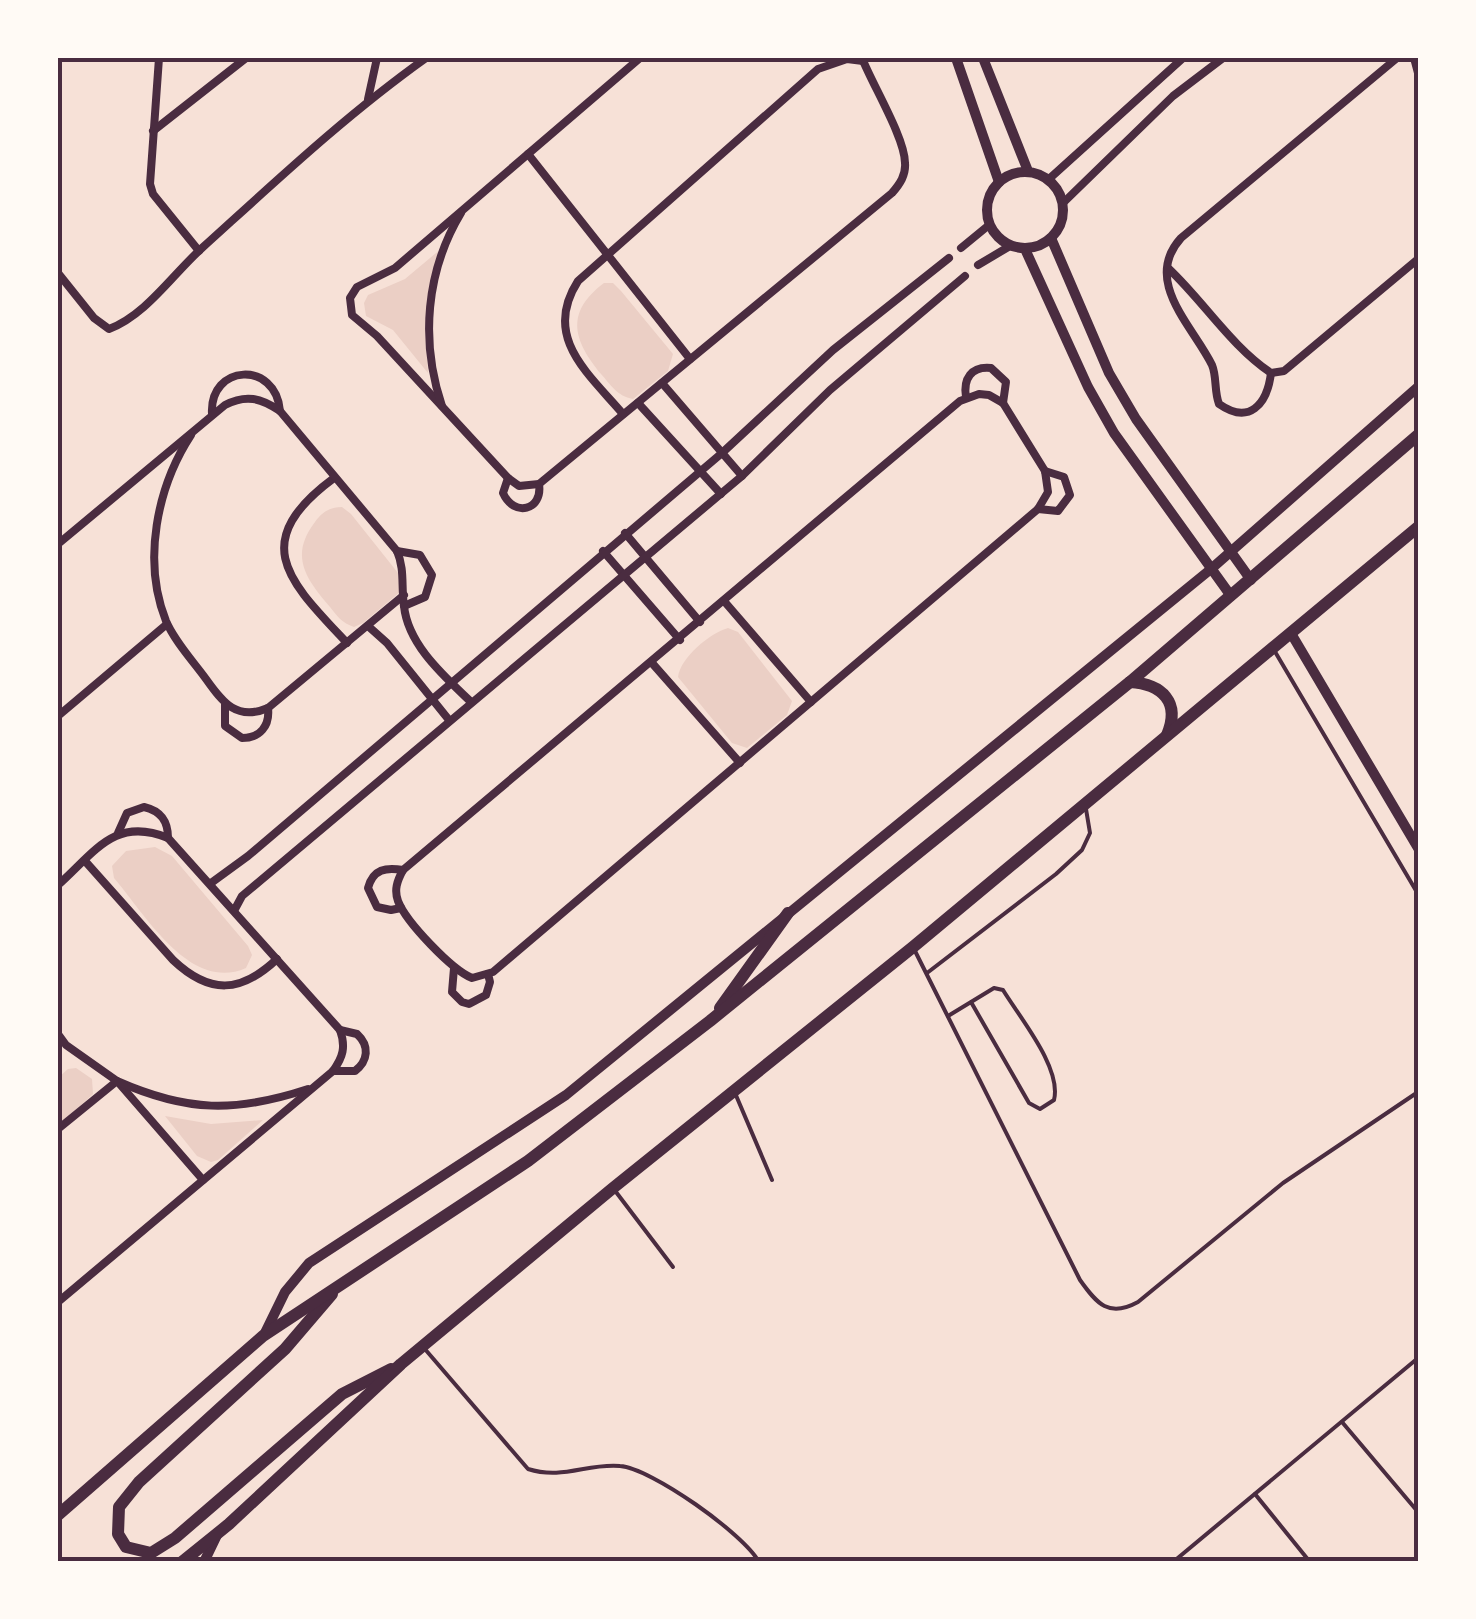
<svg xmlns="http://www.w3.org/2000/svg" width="1476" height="1619" font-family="'PT Sans',sans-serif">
<rect width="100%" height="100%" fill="#f7e1d7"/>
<!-- green -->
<g fill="#ebcfc5">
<polygon points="442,248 426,341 428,373 393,330 366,316 364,303 368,295 405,279"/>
<path d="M 604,283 L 613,283 L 621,291 L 673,354 L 668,371 L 633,399 C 617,396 611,385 601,374 C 574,341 564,313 604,283 Z"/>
<path d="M 342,507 L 351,514 L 398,573 L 400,592 L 363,623 L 354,627 C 342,623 337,616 330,607 C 306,579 289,556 315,522 C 322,512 330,507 342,507 Z"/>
<path d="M 728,628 L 738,632 L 792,701 L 787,715 L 747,748 L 732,743 L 678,677 C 680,658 710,633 728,628 Z"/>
<path d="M 155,847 L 172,856 L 248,946 L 252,955 L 246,968 C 190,993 145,914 114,878 L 112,866 L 126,851 Z"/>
<polygon points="76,1068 92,1079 93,1094 58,1126 58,1078 68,1069"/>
<polygon points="165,1116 211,1124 263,1120 218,1160 211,1162 197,1156"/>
</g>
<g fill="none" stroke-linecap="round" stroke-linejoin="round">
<!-- service -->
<g stroke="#4a2c40" stroke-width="4">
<polyline points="1274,650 1418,894"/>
<path d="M 914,949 L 1080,1280 C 1097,1304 1109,1318 1138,1302 L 1283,1183 L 1418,1092"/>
<polyline points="927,973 1056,874 1082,850 1090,833 1086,809"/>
<path d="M 948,1016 L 971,1002 L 1029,1103 L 1040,1109 L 1054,1100 C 1062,1068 1020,1018 1003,990 L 994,988 L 971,1002"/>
<polyline points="735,1093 772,1180"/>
<polyline points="616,1192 673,1267"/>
<path d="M 424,1348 L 528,1469 C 563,1480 587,1463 620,1466 C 651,1468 744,1534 759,1562"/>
<polyline points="1342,1422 1418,1512"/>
<polyline points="1255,1494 1310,1562"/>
<polyline points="1173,1562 1418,1358"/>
</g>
<!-- minor -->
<g stroke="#4a2c40" stroke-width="8">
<polyline points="159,58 150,184 153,194 199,251"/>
<path d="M 640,58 L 395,268 L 357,287 L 350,298 L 352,315 L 377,336 L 508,478 L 519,486 L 539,484 L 892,193 C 900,184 906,175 905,163 C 905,138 872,84 862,58"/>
<polyline points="1414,58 1418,73"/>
<polyline points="368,99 377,58"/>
<polyline points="153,131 246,58"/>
<polyline points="528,154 690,359"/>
<polyline points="1049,179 1183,58"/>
<polyline points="1063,203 1173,96 1223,58"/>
<polyline points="961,248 989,225"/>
<polyline points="978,265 1010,246"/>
<path d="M 1169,269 C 1204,302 1231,346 1271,373 L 1284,371 L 1418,259"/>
<path d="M 58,273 L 94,318 L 109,329 C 146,315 172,275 202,248 C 275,182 346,115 426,58"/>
<path d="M 1271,373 C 1267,405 1249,425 1219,404 C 1214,391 1217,377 1212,365 C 1193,326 1142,281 1181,238 L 1397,58"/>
<polyline points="662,383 742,476"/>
<path d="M 979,394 L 989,395 L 1003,403 L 1045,471 L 1048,492 L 1038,509 L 493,972 L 472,978 C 452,970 406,922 398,901 C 394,890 397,881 403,870 L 960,401 Z"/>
<path d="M 966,397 C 963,379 971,366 991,368 L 1006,382 L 1003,403"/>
<polyline points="638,403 721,494"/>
<path d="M 442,406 C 420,341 426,271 461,213"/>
<path d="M 212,414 C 209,364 276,360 280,411"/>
<path d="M 623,414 C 588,373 542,337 578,281 L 818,69 L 847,59 L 863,61"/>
<path d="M 191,435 C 157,487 142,561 166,621 C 175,642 193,661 206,679 C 223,703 237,721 268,708 L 404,595"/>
<path d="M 334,478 C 246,543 290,582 347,643"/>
<path d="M 508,478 L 503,493 C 514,518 543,510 539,484"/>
<polyline points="1038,509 1058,511 1070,495 1064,477 1045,471"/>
<polyline points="625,533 700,622"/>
<path d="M 58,544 L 225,405 C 246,394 261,398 280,411 L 397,551 C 405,570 401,585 404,606 C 408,645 444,676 471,702"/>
<polyline points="397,551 420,555 432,575 425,597 404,606"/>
<polyline points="603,551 680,640"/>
<polyline points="724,601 811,702"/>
<polyline points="368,626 387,643 449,720"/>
<polyline points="652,663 740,763"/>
<path d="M 225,704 L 225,726 L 242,738 C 260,738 270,726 268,708"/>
<polyline points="58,716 167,624"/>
<path d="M 118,833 L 127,813 L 144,807 C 161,811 168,821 168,838"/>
<path d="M 85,861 L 173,960 C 210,995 241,993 277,959"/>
<polyline points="211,883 248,856 722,453 833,350 949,258"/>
<path d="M 58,885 C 95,852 115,816 168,838 L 340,1030 C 346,1047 343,1057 333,1071 L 58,1302"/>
<path d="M 401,908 L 391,910 L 377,907 L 368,888 C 373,869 386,867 403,870"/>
<polyline points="235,909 242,896 742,476 830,390 965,276"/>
<polyline points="454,968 452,992 462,1002 469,1004 486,995 490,982 488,974"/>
<polyline points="58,1034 66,1045 117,1081 203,1180"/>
<path d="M 333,1071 L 355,1071 C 368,1061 370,1046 357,1034 L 340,1030"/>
<path d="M 58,1129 L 117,1081 C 187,1112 235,1113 308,1089"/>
</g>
<!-- tertiary -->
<g stroke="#4a2c40" stroke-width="10">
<polyline points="956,58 999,182"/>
<polyline points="983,58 1028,171"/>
<circle cx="1025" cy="210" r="38"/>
<polyline points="1051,238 1109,373 1136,419 1251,580"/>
<polyline points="1025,249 1088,387 1114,433 1231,596"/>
<polyline points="1292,635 1418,848"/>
<polyline points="264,1335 285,1292 309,1263 566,1095 1211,569 1418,387"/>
<polyline points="204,1562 217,1535"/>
</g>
<!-- primary -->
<g stroke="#4a2c40" stroke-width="12">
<path d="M 1130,682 C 1162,684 1181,702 1167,735"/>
<polyline points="720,1008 788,913"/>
<polyline points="332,1294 285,1349 139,1482 119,1507 118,1534 126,1547 151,1553 175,1538 342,1394 391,1369"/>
<polyline points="58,1515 263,1336 528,1161 710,1021 1130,682 1418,435"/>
<polyline points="182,1562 229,1524 401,1364 613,1188 913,947 1418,527"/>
</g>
</g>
<!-- border -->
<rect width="1476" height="1619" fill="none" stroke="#fffaf5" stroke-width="120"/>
<rect x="60" y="60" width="1356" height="1499" fill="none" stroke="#4a2c40" stroke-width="4"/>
</svg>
